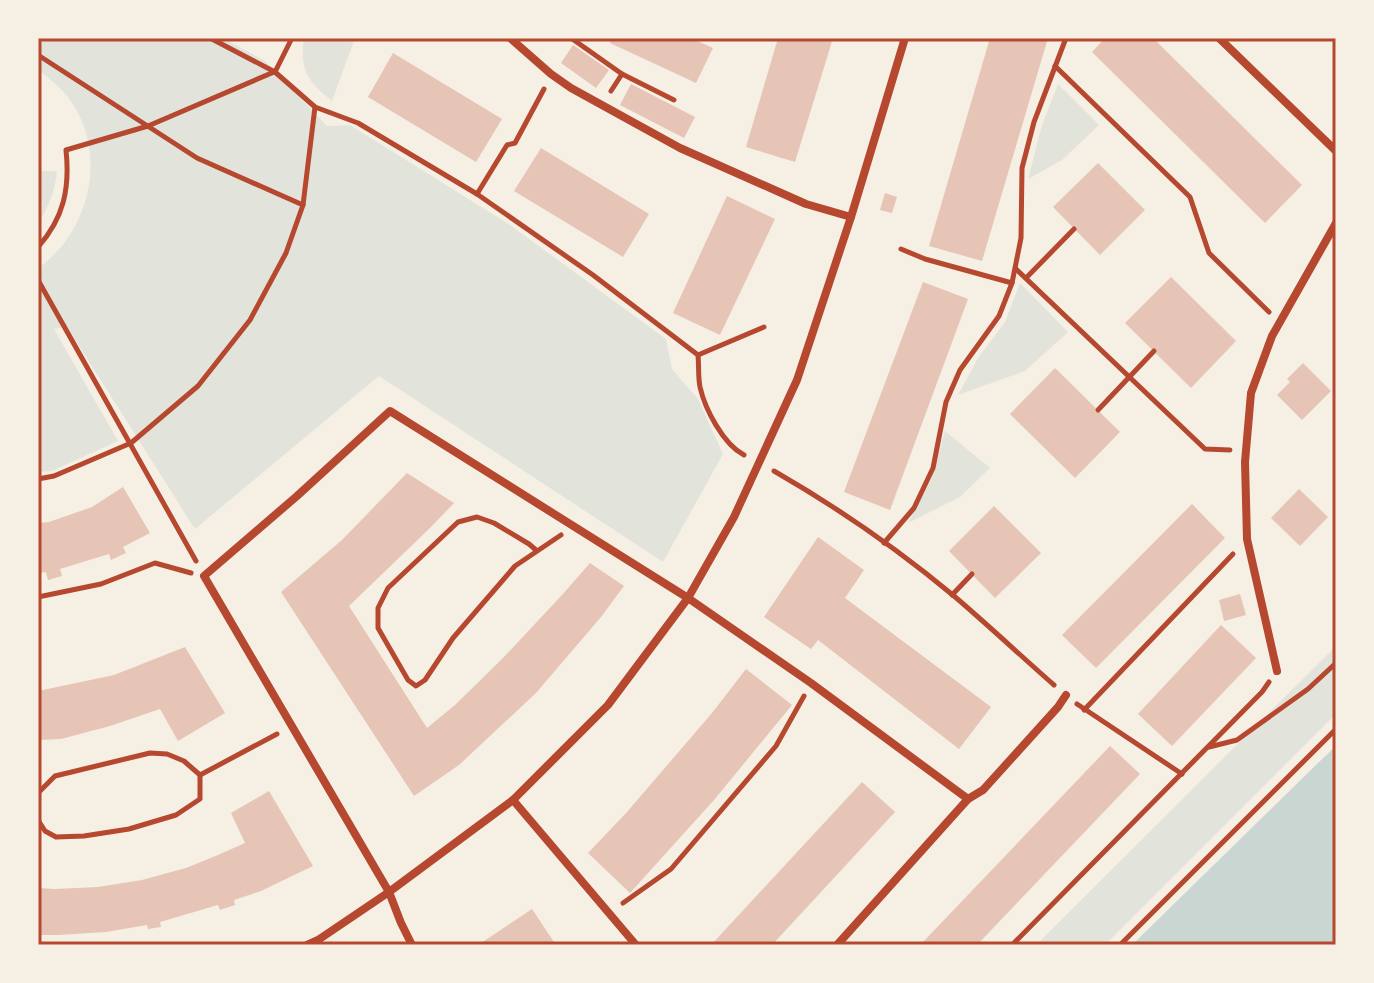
<svg xmlns="http://www.w3.org/2000/svg" width="1374" height="983" font-family="'Roboto Condensed',sans-serif">
<rect width="100%" height="100%" fill="#f6efe4"/>
<!-- green -->
<g fill="#e2e4dc">
<path d="M 38,38 L 223,38 L 265,61 L 327,126 L 350,125 L 510,225 L 666,339 L 672,369 L 698,399 L 723,454 L 663,562 L 379,376 L 195,529 L 67,327 L 54,329 L 118,441 L 52,471 L 38,472 L 38,268 C 85,236 105,167 79,115 C 70,96 55,82 38,70 Z"/>
<path d="M 304,38 L 355,38 L 332,101 C 308,82 299,69 304,38 Z"/>
<polygon points="1058,84 1099,125 1062,160 1028,179 1042,125"/>
<path d="M 39,171 L 57,171 C 55,191 49,207 38,223 Z"/>
<polygon points="1020,283 1068,332 1025,371 958,395 978,358 1005,322"/>
<polygon points="945,431 990,468 960,497 908,523 931,480"/>
<polygon points="1336,646 1336,714 1105,945 1036,945"/>
</g>
<!-- water -->
<polygon fill="#c9d6d2" points="1336,746 1336,945 1132,945 1317,764"/>
<!-- building -->
<g fill="#e6c5b7">
<polygon points="604,38 691,38 713,48 696,83 610,43 611,41"/>
<polygon points="778,38 833,38 795,162 746,147"/>
<polygon points="990,38 1048,38 982,261 929,246"/>
<polygon points="1105,38 1153,38 1302,185 1265,223 1092,52"/>
<polygon points="573,45 609,70 596,88 561,63"/>
<polygon points="393,53 502,119 476,162 368,97"/>
<polygon points="631,84 695,117 684,138 620,105"/>
<polygon points="541,148 649,214 623,257 514,191"/>
<polygon points="1098,163 1145,210 1100,255 1053,207"/>
<polygon points="885,193 897,197 892,213 880,210"/>
<polygon points="727,196 775,219 720,335 673,313"/>
<polygon points="1171,277 1236,341 1191,388 1125,323"/>
<polygon points="923,282 968,299 890,510 844,492"/>
<polygon points="1303,363 1331,391 1302,420 1277,395 1290,382 1287,379"/>
<polygon points="1055,368 1120,432 1075,478 1010,414"/>
<polygon points="407,473 454,503 431,527 349,606 427,728 455,705 503,658 562,595 590,563 624,586 601,617 536,693 459,765 414,796 281,592 342,540"/>
<polygon points="123,487 150,533 123,547 126,553 111,560 109,554 60,569 62,576 48,580 46,572 38,573 38,523 49,522 92,507"/>
<polygon points="1299,489 1328,517 1300,546 1271,518"/>
<polygon points="1192,504 1225,538 1096,668 1062,635"/>
<polygon points="994,506 1041,553 995,598 949,551"/>
<polygon points="818,537 864,570 845,598 991,707 959,749 818,640 811,649 764,617"/>
<polygon points="1240,594 1246,615 1224,621 1219,600"/>
<polygon points="1221,625 1256,658 1172,746 1138,714"/>
<polygon points="185,647 225,713 178,741 160,709 110,726 61,739 38,740 38,691 114,675"/>
<polygon points="746,669 792,705 714,800 630,893 588,853 627,812 712,713"/>
<polygon points="1110,746 1140,774 977,945 927,945 923,942"/>
<polygon points="862,782 895,812 772,945 711,945"/>
<polygon points="269,791 313,866 261,891 234,900 235,905 220,910 218,905 160,922 161,927 148,929 147,925 106,932 59,935 38,935 38,888 55,889 98,887 142,880 186,868 218,855 245,843 231,813"/>
<polygon points="532,909 556,945 478,945"/>
</g>
<g fill="none" stroke-linecap="round" stroke-linejoin="round">
<!-- path -->
<g stroke="#b5482f" stroke-width="5">
<path d="M 210,38 L 275,72 L 315,107 L 358,123 L 477,194 L 593,275 L 698,355 C 699,366 698,377 700,387 C 705,409 723,444 744,455"/>
<polyline points="571,38 622,74 674,100"/>
<polyline points="38,55 197,158 303,205"/>
<polyline points="1055,66 1190,197 1209,253 1269,312"/>
<polyline points="275,72 292,38"/>
<polyline points="611,91 622,74"/>
<polyline points="477,194 507,145 515,143 544,89"/>
<path d="M 38,247 C 64,218 70,188 66,150 L 148,126 L 274,72"/>
<polyline points="901,249 925,259 1012,283"/>
<polyline points="1016,269 1205,449 1230,450"/>
<polyline points="1026,278 1074,229"/>
<polyline points="38,280 196,561"/>
<polyline points="698,355 764,327"/>
<polyline points="1098,410 1154,351"/>
<path d="M 774,471 C 835,506 900,551 954,596 C 988,625 1021,656 1054,685"/>
<polyline points="38,479 54,476 131,443 198,386 250,320 286,253 303,205 315,107"/>
<polyline points="884,543 914,508 933,468 946,402 960,370 999,316 1012,283 1021,238 1022,168 1034,122 1066,38"/>
<polyline points="536,550 529,544 494,523 477,517 458,522 388,588 378,608 378,628 408,680 416,686 425,680 453,638 515,566 561,535"/>
<polyline points="952,595 972,574"/>
<polyline points="38,597 101,584 155,563 191,573"/>
<polyline points="1077,704 1182,774"/>
<polyline points="1084,710 1233,554"/>
<polyline points="1209,747 1237,740 1308,689 1336,663"/>
<polyline points="200,775 277,734"/>
<polyline points="38,793 55,776 150,753 167,754 184,761 200,775"/>
<polyline points="38,820 45,831 56,837 84,836 129,829 176,815 200,799 200,775"/>
<polyline points="623,903 671,869 776,746 804,696"/>
<polyline points="1012,945 1262,692 1269,682"/>
<polyline points="1120,945 1336,729"/>
</g>
<!-- minor -->
<g stroke="#b5482f" stroke-width="8">
<polyline points="510,38 551,74 571,88 680,148 806,204 851,217"/>
<polyline points="1219,38 1336,151"/>
<polyline points="1277,671 1247,539 1245,462 1251,393 1272,336 1336,223"/>
<polyline points="513,800 636,945"/>
<polyline points="307,945 318,940 389,892 513,800 608,705 688,598 734,517 797,380 851,217 905,38"/>
<polyline points="412,945 401,923 389,892 204,576 297,496 390,411 688,598 811,683 968,799 983,790 1058,707 1066,695"/>
<polyline points="837,945 968,799"/>
</g>
</g>
<!-- border -->
<rect width="1374" height="983" fill="none" stroke="#f6efe4" stroke-width="80"/>
<rect x="40" y="40" width="1294" height="903" fill="none" stroke="#b5482f" stroke-width="3"/>
</svg>
